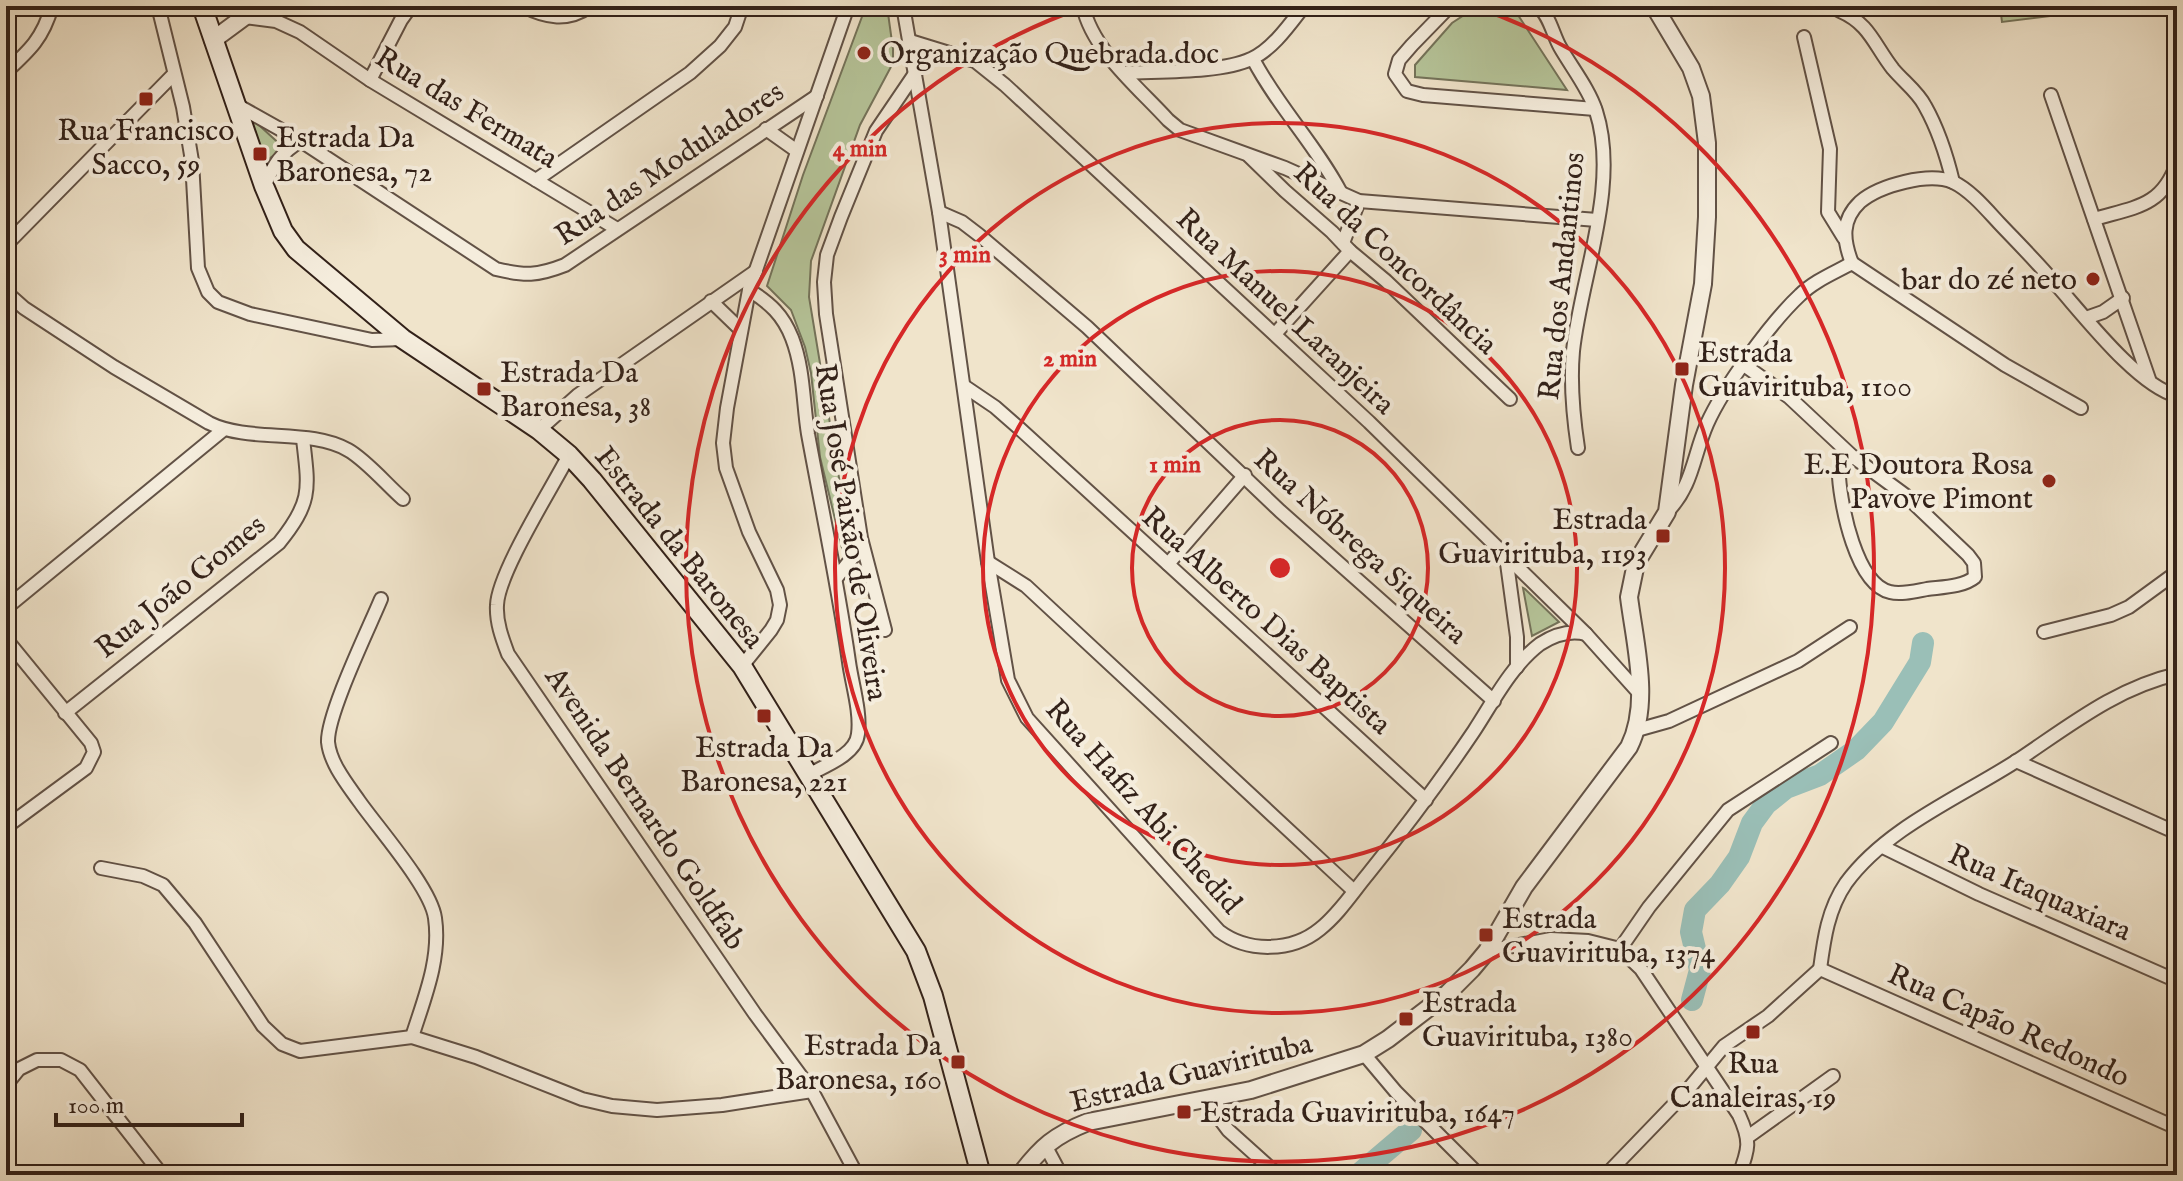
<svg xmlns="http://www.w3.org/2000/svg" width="2183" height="1181" font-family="'IM FELL English',serif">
<rect width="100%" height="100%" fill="#f0e4cb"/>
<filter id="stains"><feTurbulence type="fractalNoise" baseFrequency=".0025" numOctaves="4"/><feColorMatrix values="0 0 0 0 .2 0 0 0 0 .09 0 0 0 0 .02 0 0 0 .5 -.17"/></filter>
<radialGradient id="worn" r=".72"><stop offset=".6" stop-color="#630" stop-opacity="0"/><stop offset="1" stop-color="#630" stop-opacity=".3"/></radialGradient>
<!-- green -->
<g fill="#b6c59a" stroke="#74735a" stroke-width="2">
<polygon points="866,6 887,6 893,49 893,63 860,125 811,261 809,297 848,532 842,548 820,457 811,373 805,347 791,310 767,286 803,175"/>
<polygon points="1478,6 1507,6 1516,12 1567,90 1415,77 1415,65 1452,23"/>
<polygon points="2000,6 2058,6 2059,15 2002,22"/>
<polygon points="249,116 284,148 263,163"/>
<polygon points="1523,588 1525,589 1559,622 1532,636"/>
</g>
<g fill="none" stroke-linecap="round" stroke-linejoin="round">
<!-- river -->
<g stroke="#9abfb7" stroke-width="22">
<polyline points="1692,1000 1700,970 1691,932 1695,910 1720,884 1739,857 1752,823 1766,804 1786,788 1820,775 1856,750 1883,722 1920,662 1923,643"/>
<polyline points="1358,1175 1411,1130"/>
</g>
<defs>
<g id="minor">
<polyline points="158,6 183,107 192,161 198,268 208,292 218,302 250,314 372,340 403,339"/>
<path d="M 523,6 C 546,18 568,22 590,6"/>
<path d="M 903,6 L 939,212 L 988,562 L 1008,680 L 1027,718 L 1219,931 C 1248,953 1292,952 1320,929 C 1339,914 1353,892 1368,874 C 1405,828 1441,780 1474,731 C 1493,702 1511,666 1540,644 C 1554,635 1570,630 1586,634"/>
<path d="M 1083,6 C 1092,50 1139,88 1168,120 L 1180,130 L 1285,168 L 1359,201 L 1597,220"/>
<polyline points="1450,6 1412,45 1399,60 1395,74 1407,91 1423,95 1595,109"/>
<path d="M 1537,6 C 1549,13 1553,35 1560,47 C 1572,68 1589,89 1596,111 C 1620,185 1581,276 1573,351 C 1570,384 1573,415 1578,448"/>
<path d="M 1840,11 C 1870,24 1874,45 1893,69 C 1903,81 1918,92 1925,106 C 1938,129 1947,157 1953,182"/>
<polyline points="245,17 276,21 300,32 370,80 617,229"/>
<polyline points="1804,37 1830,149 1828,212 1844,238"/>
<polyline points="910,41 975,61 1005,85 1369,422 1586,634 1639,693"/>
<path d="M 1253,59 C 1278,107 1316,145 1341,193"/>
<path d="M 6,72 C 30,50 43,38 52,6"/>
<path d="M 1125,73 C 1160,71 1221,73 1251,59 C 1272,50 1290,24 1304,6"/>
<polyline points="370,80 401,20 411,6"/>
<polyline points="2051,95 2149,379"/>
<polyline points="235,104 301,141"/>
<polyline points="766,129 797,151"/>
<polyline points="1249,156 1285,191 1332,232 1350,251 1386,281 1510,399"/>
<polyline points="536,180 690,73 720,46 735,27 742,6"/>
<path d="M 264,186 C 274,165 281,152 301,141 L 496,269 C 525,276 537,276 565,265 L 817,96"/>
<polyline points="939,212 962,222 979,235 1087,327 1280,511 1494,701"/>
<path d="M 2094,219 C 2135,207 2162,207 2177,163"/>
<polyline points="1343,243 1359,201"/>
<polyline points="6,245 173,75"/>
<path d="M 1852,263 C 1843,240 1841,220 1860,202 C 1880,185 1929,172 1953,182 C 1970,190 1986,209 1999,223 C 2017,242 2036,261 2053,281 C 2082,313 2136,385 2177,396"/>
<polyline points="1852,263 2005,365 2081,408"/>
<path d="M 749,290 C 770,303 783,315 792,338 C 804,369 803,403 808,434 C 822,510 838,585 849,662 C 852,684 861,712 858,734 C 856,755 824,766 808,775"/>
<path d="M 6,292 L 24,308 L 114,367 L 209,423 C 249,443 310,428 348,450 C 366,460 387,485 403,499"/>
<polyline points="711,301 741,330"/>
<polyline points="2086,318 2103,312 2123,298"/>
<polyline points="1275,334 1350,251"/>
<path d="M 1744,365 L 1789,397 L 1852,456 L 1905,495 L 1968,555 L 1974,563 L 1975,577 C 1963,587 1942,587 1927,589 C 1916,591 1901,595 1890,592 C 1856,584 1841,506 1839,477 L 1842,467 L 1852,456"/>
<polyline points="964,386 995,407 1019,428 1426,800"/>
<polyline points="539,430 578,395 756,271"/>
<path d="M 569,455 C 552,488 498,573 497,605 C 496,622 502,638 508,654 L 755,1014 L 812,1091 L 857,1175"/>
<path d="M 1667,512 C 1693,486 1693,456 1707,424 C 1723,388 1771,322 1800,295 C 1814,281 1834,273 1852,263"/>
<polyline points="1506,556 1517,637 1517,667"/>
<polyline points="988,562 1026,586 1354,891"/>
<polyline points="1168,564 1245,475"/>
<polyline points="837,577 856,553 860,540"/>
<path d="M 381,599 C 369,628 327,714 328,742 C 330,763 347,784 359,801 C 378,828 431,888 435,918 C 441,959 424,999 412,1037"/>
<polyline points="6,608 223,430"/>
<polyline points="885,630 861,538 826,314 824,282 827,255 841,217 876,131 916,72"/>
<polyline points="2044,632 2111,615 2129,607 2177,572"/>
<polyline points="6,639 91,743 94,752 86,768 6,827"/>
<polyline points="742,666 771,630 777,620 780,605 777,590 749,532 726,468 723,443 727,408 749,290 848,6"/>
<path d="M 65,713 L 279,543 C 312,502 309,490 303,439"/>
<polyline points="1637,730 1669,721 1798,661 1850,627"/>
<polyline points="2016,761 2177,833"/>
<polyline points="1883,847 1979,894 2177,981"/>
<polyline points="101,868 143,876 163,885 195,923 263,1026 282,1044 300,1051 412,1037 476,1057 582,1099 612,1106 657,1110 722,1105 812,1091"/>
<polyline points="1620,949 1649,907 1728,810 1831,743"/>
<path d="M 1487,951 L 1551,939 L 1588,941 L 1620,949 L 1641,969 L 1739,1115 C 1751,1141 1749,1149 1739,1175"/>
<path d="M 1820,969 C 1824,939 1828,909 1846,883 C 1887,827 1961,797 2018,760 C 2069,726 2116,688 2177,674"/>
<polyline points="1820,969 2177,1128"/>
<polyline points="1364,1054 1396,1092 1479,1175"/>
<polyline points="6,1085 19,1069 37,1060 61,1060 80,1070 162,1175"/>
<polyline points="1215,1097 1222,1122 1228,1130 1278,1175"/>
<polyline points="1749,1136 1833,1076"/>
<polyline points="1045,1145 1061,1175"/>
<polyline points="1606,1175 1686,1092 1724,1046 1768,1016 1820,969"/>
</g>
<g id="tertiary">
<polyline points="213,40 259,6"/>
<path d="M 1020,1175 C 1041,1147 1055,1135 1088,1122 L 1251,1090 L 1364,1054 L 1388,1039 L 1448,993 L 1472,969 L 1487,951 L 1524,887 L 1629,747 C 1651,703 1635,645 1629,597 L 1636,563 L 1667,512 L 1684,385 L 1703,284 L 1707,217 L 1707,143 L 1701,96 L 1691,68 L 1654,6"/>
</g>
<polyline id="secondary" points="202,6 264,186 283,231 296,249 403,339 539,430 569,455 592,480 742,666 916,951 933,996 981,1175"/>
</defs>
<!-- minor casing -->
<use href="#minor" stroke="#625246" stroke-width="16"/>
<!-- tertiary casing -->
<use href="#tertiary" stroke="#625246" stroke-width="20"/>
<!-- secondary casing -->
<use href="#secondary" stroke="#322119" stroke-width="22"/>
<!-- minor -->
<use href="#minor" stroke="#f5eddd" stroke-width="12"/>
<!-- tertiary -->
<use href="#tertiary" stroke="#f5eddd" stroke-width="16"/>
<!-- secondary -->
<use href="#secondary" stroke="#f5eddd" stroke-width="18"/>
</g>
<!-- distance rings -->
<g fill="none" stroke="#d62828" stroke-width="4">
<circle cx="1280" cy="568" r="148"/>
<circle cx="1280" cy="568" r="297"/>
<circle cx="1280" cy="568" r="445"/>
<path d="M1473 6A594 594 0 1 1 1087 6"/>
</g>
<!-- markers -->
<g fill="#8f2418" stroke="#f5eddd" stroke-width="3">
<circle cx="864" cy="53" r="8"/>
<rect x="138" y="91" width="16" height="16" rx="4"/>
<rect x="252" y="146" width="16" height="16" rx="4"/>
<circle cx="2093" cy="279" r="8"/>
<rect x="1674" y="361" width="16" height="16" rx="4"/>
<rect x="476" y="381" width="16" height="16" rx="4"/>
<circle cx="2049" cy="481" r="8"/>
<rect x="1655" y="528" width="16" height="16" rx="4"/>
<rect x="756" y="708" width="16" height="16" rx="4"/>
<rect x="1478" y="927" width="16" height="16" rx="4"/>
<rect x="1398" y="1011" width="16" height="16" rx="4"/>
<rect x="1745" y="1024" width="16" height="16" rx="4"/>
<rect x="950" y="1054" width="16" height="16" rx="4"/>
<rect x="1176" y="1104" width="16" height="16" rx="4"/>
</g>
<g text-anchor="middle" stroke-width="8" stroke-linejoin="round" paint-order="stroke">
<!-- poi labels -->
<g font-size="30" fill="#322119" stroke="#f5eddd" text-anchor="start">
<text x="880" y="63">Organização Quebrada.doc</text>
<text x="146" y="140" text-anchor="middle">Rua Francisco<tspan x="146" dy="34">Sacco, 59</tspan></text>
<text x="276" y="147">Estrada Da<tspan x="276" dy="34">Baronesa, 72</tspan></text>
<text x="2077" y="289" text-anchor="end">bar do zé neto</text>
<text x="1698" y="362">Estrada<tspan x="1698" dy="34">Guavirituba, 1100</tspan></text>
<text x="500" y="382">Estrada Da<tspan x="500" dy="34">Baronesa, 38</tspan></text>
<text x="2033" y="474" text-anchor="end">E.E Doutora Rosa<tspan x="2033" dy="34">Pavove Pimont</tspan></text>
<text x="1647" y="529" text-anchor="end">Estrada<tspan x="1647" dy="34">Guavirituba, 1193</tspan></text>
<text x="764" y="757" text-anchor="middle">Estrada Da<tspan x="764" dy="34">Baronesa, 221</tspan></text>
<text x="1502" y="928">Estrada<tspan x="1502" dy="34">Guavirituba, 1374</tspan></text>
<text x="1422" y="1012">Estrada<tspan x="1422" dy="34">Guavirituba, 1380</tspan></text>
<text x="942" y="1055" text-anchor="end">Estrada Da<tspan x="942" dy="34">Baronesa, 160</tspan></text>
<text x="1753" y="1073" text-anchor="middle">Rua<tspan x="1753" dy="34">Canaleiras, 19</tspan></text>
<text x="1200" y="1122">Estrada Guavirituba, 1647</text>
</g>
<!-- street labels -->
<g font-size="30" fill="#322119" stroke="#f5eddd">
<text transform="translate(467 107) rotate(31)" y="10">Rua das Fermata</text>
<text transform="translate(669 163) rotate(-34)" y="10">Rua das Moduladores</text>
<text transform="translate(1396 258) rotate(43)" y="10">Rua da Concordância</text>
<text transform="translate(1561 276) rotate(-84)" y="10">Rua dos Andantinos</text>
<text transform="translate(1286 311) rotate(43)" y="10">Rua Manuel Laranjeira</text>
<text transform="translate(852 532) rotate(81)" y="10">Rua José Paixão de Oliveira</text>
<text transform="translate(1361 546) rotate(42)" y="10">Rua Nóbrega Siqueira</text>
<text transform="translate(680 547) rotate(51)" y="10">Estrada da Baronesa</text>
<text transform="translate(180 586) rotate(-39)" y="10">Rua João Gomes</text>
<text transform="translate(1267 620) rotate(42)" y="10">Rua Alberto Dias Baptista</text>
<text transform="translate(1144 806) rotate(48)" y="10">Rua Hafiz Abi Chedid</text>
<text transform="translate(646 808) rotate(56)" y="10">Avenida Bernardo Goldfab</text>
<text transform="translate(2040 892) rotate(24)" y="10">Rua Itaquaxiara</text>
<text transform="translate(2009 1025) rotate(24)" y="10">Rua Capão Redondo</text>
<text transform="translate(1191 1072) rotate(-14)" y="10">Estrada Guavirituba</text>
</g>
</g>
<circle cx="1280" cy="568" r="12" fill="#d62828" stroke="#f5eddd" stroke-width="4"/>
<g font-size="24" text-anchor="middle" font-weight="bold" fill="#d62828" stroke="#f5eddd" stroke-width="8" stroke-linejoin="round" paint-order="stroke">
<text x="860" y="156">4 min</text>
<text x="965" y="262">3 min</text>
<text x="1070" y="366">2 min</text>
<text x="1175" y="472">1 min</text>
</g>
<!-- margin -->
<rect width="2183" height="1181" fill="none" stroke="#f0e4cb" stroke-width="32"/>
<rect x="8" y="8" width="2167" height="1165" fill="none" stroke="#322119" stroke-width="4"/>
<rect x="16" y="16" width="2151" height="1149" fill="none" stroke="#322119" stroke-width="2"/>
<!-- scale -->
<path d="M56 1113v12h186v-12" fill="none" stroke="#322119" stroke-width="4"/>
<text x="68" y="1113" font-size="24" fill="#322119" stroke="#f5eddd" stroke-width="6" paint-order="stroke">100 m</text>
<rect width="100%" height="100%" filter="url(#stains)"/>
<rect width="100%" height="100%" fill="url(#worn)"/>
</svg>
